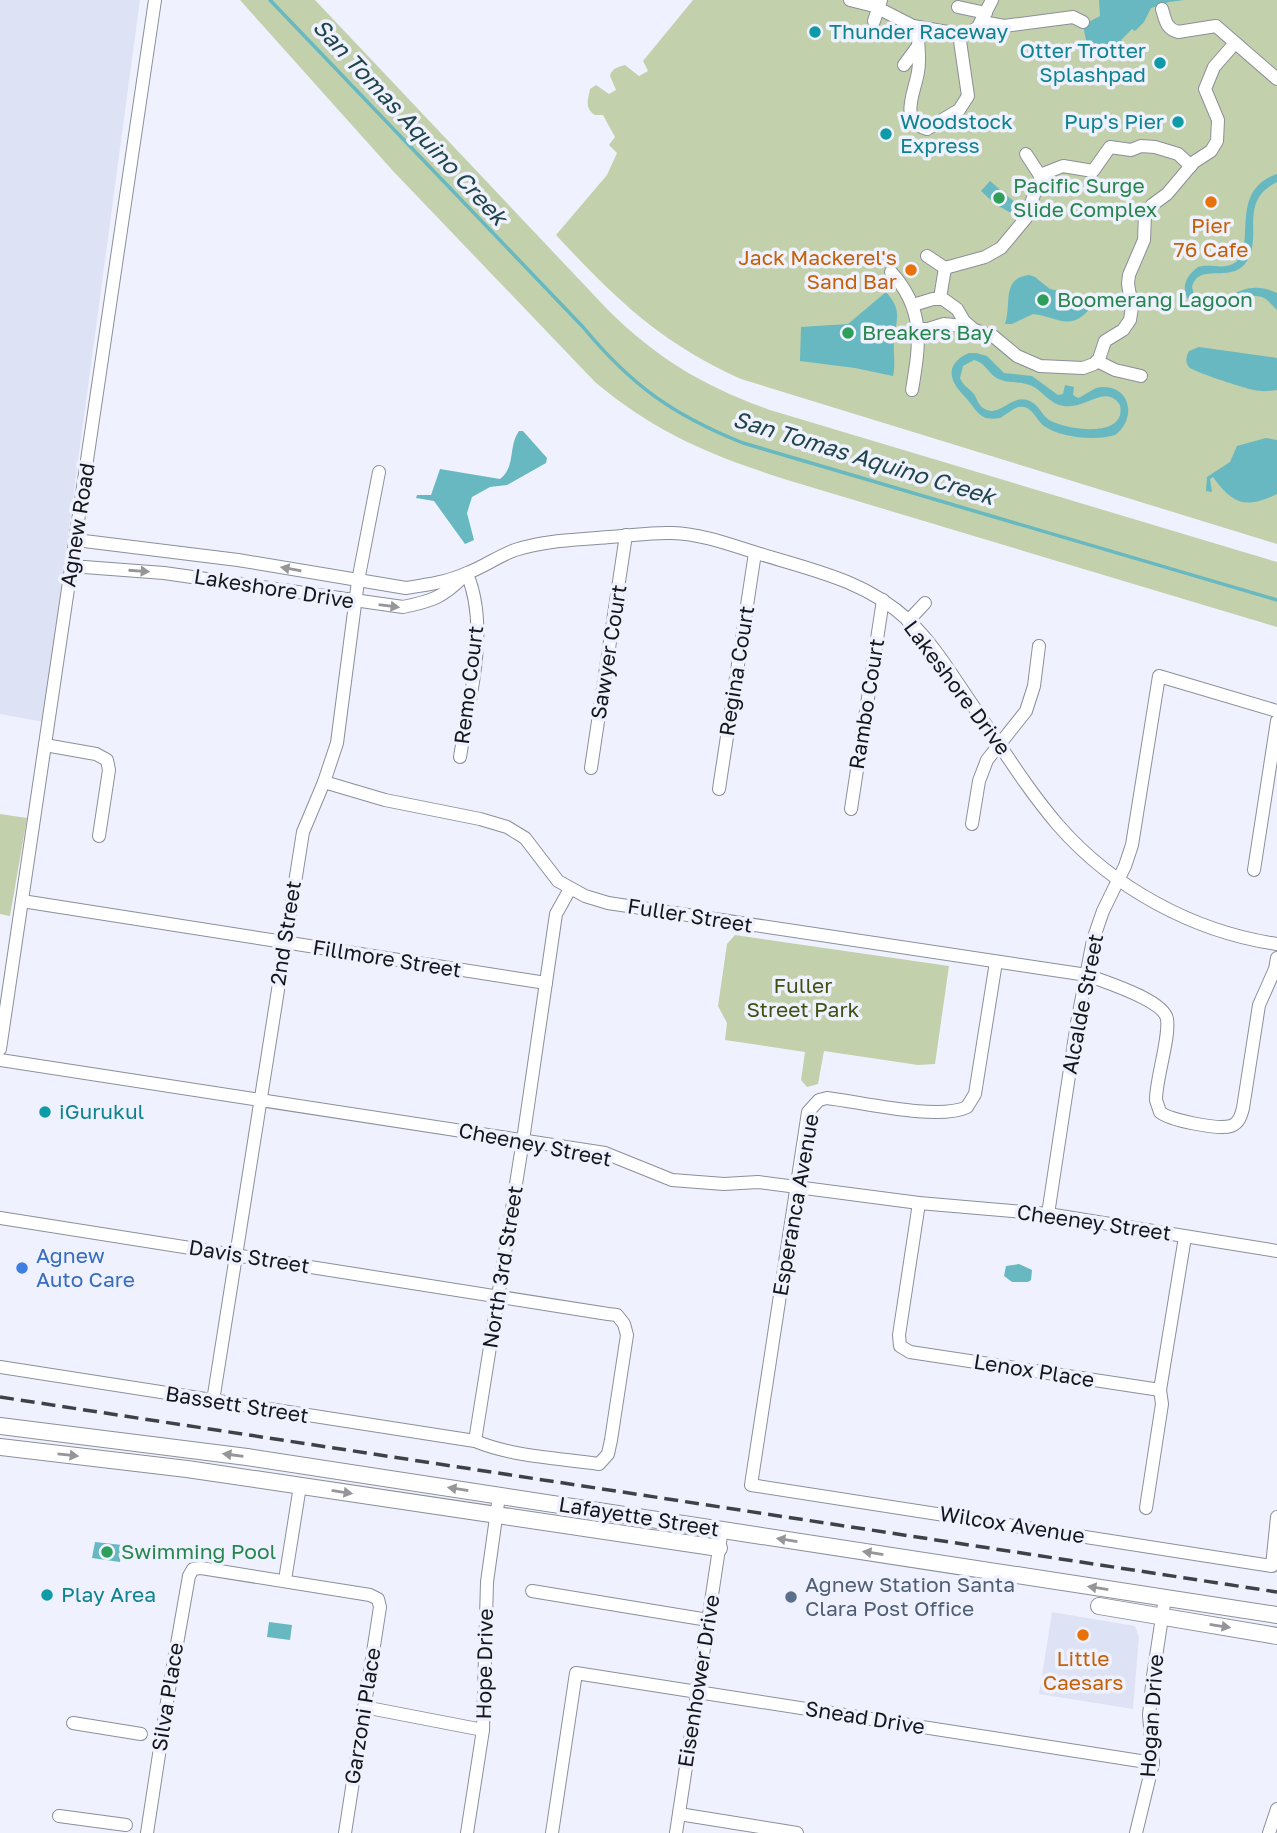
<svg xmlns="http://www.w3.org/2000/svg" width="1277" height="1833" font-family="'Golos Text',sans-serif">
<rect width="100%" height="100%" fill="#eff2fe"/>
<!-- built -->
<g fill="#dee2f5">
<polygon points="0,0 140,0 43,722 0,714"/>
<polygon points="1052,1612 1135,1626 1139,1637 1133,1709 1039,1694"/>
</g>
<!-- green -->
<g fill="#c2d0ab">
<path d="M 240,0 L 315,0 L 608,310 C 658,359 703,386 770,410 L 1277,562 L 1277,627 L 794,482 C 717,458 658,435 595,382 L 393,171 Z"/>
<path d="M 693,0 L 1277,0 L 1277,544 L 741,379 C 659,342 616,299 556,235 L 607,175 L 617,153 L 609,145 L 615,137 L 603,115 L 595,115 C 584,108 588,100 590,89 L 596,85 L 609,94 L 616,90 L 610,76 C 612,68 618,67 625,65 L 639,76 L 648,71 L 643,61 Z"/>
<polygon points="0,814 27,818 10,916 0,914"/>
<polygon points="735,935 949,966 935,1064 918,1065 824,1051 818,1084 807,1087 801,1080 805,1052 725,1040 727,1023 718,1006 727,944"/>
</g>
<!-- water -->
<g fill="#67b8c0" fill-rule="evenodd">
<polygon points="1099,0 1184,0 1169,2 1151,8 1144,22 1135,31 1132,29 1121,40 1123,42 1110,48 1112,56 1087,45 1083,25 1100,16"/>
<path d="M 1277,174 L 1277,182 C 1238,201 1263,235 1247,261 C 1232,285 1199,261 1192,287 C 1199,321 1226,295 1243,290 C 1255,286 1266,288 1277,293 L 1277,310 C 1269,303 1267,296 1255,296 C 1234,296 1213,324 1193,305 C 1187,300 1184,292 1185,285 C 1187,276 1192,272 1198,267 C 1211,263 1224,271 1236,262 C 1257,245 1228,190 1277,174 Z"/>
<polygon points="990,181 1018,205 1011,213 995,204 981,191"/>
<path d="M 1029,275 L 1035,277 L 1050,289 L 1069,293 L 1082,304 L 1092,306 C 1070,334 1058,316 1033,314 L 1012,324 L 1005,324 C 1012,304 1001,278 1029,275 Z"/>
<path d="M 886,292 C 903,311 896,319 894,341 C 893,353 896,364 893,376 L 855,368 L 800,361 L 801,327 L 848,324 Z"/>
<path d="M 1199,347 L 1277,358 L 1277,390 C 1269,391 1261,392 1254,390 C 1247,389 1191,371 1189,367 C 1185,362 1186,357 1189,351 Z"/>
<path d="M 969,353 L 976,353 L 987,356 L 1004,373 L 1032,376 L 1058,395 L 1063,394 L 1065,385 L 1074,387 L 1073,395 L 1078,398 C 1086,395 1093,387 1103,387 C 1132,387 1136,420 1115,435 C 1096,441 1061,438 1044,426 C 1036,420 1032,405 1019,407 C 1013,408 1006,415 1000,418 C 978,422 977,409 965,397 C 949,381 944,364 969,353 ZM 974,360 C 985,363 987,371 995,377 C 1007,385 1020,380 1032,386 C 1042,391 1048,401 1059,405 C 1085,413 1104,382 1120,405 C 1127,439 1069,430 1051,421 C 1041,416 1040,404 1027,400 C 1010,395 999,419 983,408 C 978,404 977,399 974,394 C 969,388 963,386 960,378 L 963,366 Z"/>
<path d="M 519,431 L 523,431 L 547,458 L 546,463 L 507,485 L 490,487 L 472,497 L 467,513 L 474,540 L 465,544 L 434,501 L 416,498 L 417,495 L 431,495 L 440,469 L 500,479 C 516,467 508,446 519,431 Z"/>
<path d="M 1266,438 L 1277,440 L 1277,494 C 1246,509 1233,505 1213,477 L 1210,479 L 1212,492 L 1206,491 L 1207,477 L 1230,462 L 1237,446 Z"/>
<polygon points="1019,1264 1032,1270 1031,1280 1028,1282 1012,1282 1004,1276 1006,1266"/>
<polygon points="95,1542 122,1545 120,1562 92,1558"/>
<polygon points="269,1622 292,1625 290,1640 267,1637"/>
</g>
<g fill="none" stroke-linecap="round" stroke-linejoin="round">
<!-- stream -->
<path stroke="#67b8c0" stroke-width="3.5" d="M 270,0 L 583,327 C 632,386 673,415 743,443 L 1277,600"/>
<defs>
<g id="minor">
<polyline points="850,0 874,6 913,26 959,34 969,33 978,27 992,0"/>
<polyline points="958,7 986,13"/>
<path d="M 1162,9 C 1165,19 1166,29 1178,32 L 1216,26 L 1277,79"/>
<polyline points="874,21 881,0"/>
<polyline points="982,22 1004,26 1073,17 1083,22"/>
<path d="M 918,28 C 917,42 921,57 918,72 C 915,92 898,121 927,129 L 959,110 L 968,96 L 959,34"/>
<polyline points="904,65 918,46"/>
<polyline points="1026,154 1041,177"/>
<polyline points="927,256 945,268 985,257 1001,248 1026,218 1038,183 1045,173 1063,166 1093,171 1110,147 1131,150 1141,146 1155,147 1178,154 1191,166"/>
<path d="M 891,272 C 925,309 920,343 912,390"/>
<polyline points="940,298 945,268"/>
<polyline points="913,305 933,299 943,299 957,309 964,321 972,328"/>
<polyline points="918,329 928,329 944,324 962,326 993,336 1017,356 1040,366 1083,368 1094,364 1099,359 1105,341 1123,330 1130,320 1132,307 1128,284 1129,275 1144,240 1145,214 1152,205 1167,194 1194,162 1211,151 1217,141 1218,120 1205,89 1214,67 1235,43"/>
<polyline points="1097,361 1115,370 1141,376"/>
<path d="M 76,540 L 238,560 L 406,588 C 426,585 448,582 467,573 C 484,567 498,556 515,550 C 545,540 578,540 609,537 C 630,536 651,532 672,533 C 703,534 731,545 760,554 C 813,570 866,581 908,620 C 936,646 956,682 978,713 C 1004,751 1028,790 1058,825 C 1113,888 1194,932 1277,944"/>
<path d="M 71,566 L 164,573 L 403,607 C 432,601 442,598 464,576"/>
<polyline points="908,621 925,603"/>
<polyline points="45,745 96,754 107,760 109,770 99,836"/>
<path d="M 460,757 C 469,699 490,628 467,574"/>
<polyline points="591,768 626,535"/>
<path d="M 324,782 L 385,800 L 480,819 L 507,827 L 525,838 L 558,881 L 585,896 L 608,903 L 1087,975 C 1105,982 1164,1000 1167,1019 C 1170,1038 1156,1078 1156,1100 L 1160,1112 C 1169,1120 1218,1130 1231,1126 C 1239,1123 1241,1116 1243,1108 L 1259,1005 L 1275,969 L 1277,958"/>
<polyline points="719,789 755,553"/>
<polyline points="851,809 883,600"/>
<polyline points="972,824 979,781 987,760 1026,711 1034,686 1039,646"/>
<polyline points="1254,870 1277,721"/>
<polyline points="22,901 546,983"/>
<path d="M 996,962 L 975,1094 L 967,1107 C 938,1121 861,1102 827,1098 L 819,1100 L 808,1112 L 751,1485 L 1272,1566 L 1277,1517"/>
<polyline points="0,1049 155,0"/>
<polyline points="0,1060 605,1153 672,1180 724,1184 758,1182 919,1203 1048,1214 1277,1251"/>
<polyline points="919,1203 899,1335 900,1346 910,1352 1160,1390 1185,1237"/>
<polyline points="1048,1214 1077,1023 1093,940 1103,911 1125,866 1132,845 1159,676 1277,711"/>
<path d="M 0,1218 L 608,1314 L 617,1315 L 624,1324 L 627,1335 L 611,1440 L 608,1454 L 599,1464 C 558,1458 514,1457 475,1441 L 0,1367"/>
<polyline points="213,1401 303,832 324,782 337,743 358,581 379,472"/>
<polyline points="475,1441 523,1140 556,914 570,889"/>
<polyline points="1146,1508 1162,1404 1160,1390"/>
<polyline points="285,1580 300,1486"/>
<polyline points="532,1591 708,1620"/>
<polyline points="364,1707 483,1730"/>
<polyline points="73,1723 141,1734"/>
<polyline points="679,1814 797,1833"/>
<polyline points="59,1816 126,1825"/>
<polyline points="147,1833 169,1689 189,1576 193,1569 201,1568 370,1595 378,1599 380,1607 345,1833"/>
<polyline points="467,1833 483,1730 487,1582 499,1496"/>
<polyline points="552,1833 576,1673 1153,1763"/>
<polyline points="676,1833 722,1529"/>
<polyline points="1136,1833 1153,1763 1149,1715 1153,1676 1165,1598"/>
<polyline points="1269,1833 1277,1809"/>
</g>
<g id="major">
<polyline points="0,1426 247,1457 1277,1615"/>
<polyline points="0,1447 187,1469 719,1548"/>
<polyline points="1099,1606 1277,1636"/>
</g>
</defs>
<!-- minor casing -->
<use href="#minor" stroke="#8c8f99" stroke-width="14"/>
<!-- major casing -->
<use href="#major" stroke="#8c8f99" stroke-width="18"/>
<!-- minor -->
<use href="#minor" stroke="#fff" stroke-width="12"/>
<!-- major -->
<use href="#major" stroke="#fff" stroke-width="16"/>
<!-- rail -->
<polyline stroke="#404147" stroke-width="3.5" stroke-dasharray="14 7" stroke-linecap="butt" points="0,1397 1277,1592"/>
</g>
<!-- one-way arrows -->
<defs><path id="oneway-solid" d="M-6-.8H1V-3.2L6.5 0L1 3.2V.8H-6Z" transform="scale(1.75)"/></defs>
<g fill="#969698">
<use href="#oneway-solid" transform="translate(291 569) rotate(-170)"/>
<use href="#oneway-solid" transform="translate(139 571) rotate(4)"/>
<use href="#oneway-solid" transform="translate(389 606) rotate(7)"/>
<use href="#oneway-solid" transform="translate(68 1455) rotate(6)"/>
<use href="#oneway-solid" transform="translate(233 1455) rotate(-172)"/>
<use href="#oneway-solid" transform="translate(458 1489) rotate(-171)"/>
<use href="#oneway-solid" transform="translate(342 1492) rotate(9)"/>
<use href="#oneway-solid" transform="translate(787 1540) rotate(-171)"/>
<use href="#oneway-solid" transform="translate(873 1553) rotate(-171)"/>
<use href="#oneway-solid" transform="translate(1098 1588) rotate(-171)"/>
<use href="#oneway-solid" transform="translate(1220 1626) rotate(9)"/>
</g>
<!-- markers -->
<g fill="#0f9aa8" stroke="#eff2fe" stroke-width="2.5">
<circle cx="815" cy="32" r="7"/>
<circle cx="1160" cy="63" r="7"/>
<circle cx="1178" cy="122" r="7"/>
<circle cx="886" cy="134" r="7"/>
<circle cx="45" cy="1112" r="7"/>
<circle cx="47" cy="1595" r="7"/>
</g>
<g fill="#2e9e5b" stroke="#eff2fe" stroke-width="2.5">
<circle cx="999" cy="198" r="7"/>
<circle cx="1043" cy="300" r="7"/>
<circle cx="848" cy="333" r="7"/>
<circle cx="107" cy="1552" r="7"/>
</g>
<g fill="#e8710a" stroke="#eff2fe" stroke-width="2.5">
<circle cx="1211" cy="202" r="7"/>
<circle cx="911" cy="270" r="7"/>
<circle cx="1083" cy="1635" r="7"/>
</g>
<circle fill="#3f7fe0" stroke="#eff2fe" stroke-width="2.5" cx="22" cy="1268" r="7"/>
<circle fill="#5c6f8a" stroke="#eff2fe" stroke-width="2.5" cx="791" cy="1597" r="7"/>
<g text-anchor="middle" stroke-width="7" stroke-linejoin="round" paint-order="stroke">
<!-- culture labels -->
<g font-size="21" fill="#0d838f" stroke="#eff2fe" text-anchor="start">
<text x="829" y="39">Thunder Raceway</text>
<text x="1146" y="58" text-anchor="end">Otter Trotter<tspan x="1146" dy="24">Splashpad</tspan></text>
<text x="900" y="129">Woodstock<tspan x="900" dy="24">Express</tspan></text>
<text x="1164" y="129" text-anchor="end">Pup's Pier</text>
<text x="59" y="1119">iGurukul</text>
<text x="61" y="1602">Play Area</text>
</g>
<!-- leisure labels -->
<g font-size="21" fill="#27864d" stroke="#eff2fe" text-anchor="start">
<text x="1013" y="193">Pacific Surge<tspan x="1013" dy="24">Slide Complex</tspan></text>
<text x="1057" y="307">Boomerang Lagoon</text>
<text x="862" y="340">Breakers Bay</text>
<text x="121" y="1559">Swimming Pool</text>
</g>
<!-- food labels -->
<g font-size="21" fill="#c56008" stroke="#eff2fe">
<text x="1211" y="233">Pier<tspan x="1211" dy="24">76 Cafe</tspan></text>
<text x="897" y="265" text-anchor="end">Jack Mackerel's<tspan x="897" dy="24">Sand Bar</tspan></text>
<text x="1083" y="1666">Little<tspan x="1083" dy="24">Caesars</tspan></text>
</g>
<!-- street labels -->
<g font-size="21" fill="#15161a" stroke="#eff2fe">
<text transform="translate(78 525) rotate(-81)" y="7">Agnew Road</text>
<text transform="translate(274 589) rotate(9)" y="7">Lakeshore Drive</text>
<text transform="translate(609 652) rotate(-81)" y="7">Sawyer Court</text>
<text transform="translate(737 671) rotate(-81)" y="7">Regina Court</text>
<text transform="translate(469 685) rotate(-83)" y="7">Remo Court</text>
<text transform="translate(957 688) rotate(53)" y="7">Lakeshore Drive</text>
<text transform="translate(867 704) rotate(-81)" y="7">Rambo Court</text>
<text transform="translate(690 916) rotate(9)" y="7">Fuller Street</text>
<text transform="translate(286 933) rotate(-81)" y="7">2nd Street</text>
<text transform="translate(387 959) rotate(9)" y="7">Fillmore Street</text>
<text transform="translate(1083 1004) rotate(-79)" y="7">Alcalde Street</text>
<text transform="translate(535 1145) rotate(11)" y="7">Cheeney Street</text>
<text transform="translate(796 1205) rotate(-80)" y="7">Esperanca Avenue</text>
<text transform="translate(1094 1223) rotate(8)" y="7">Cheeney Street</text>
<text transform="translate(249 1257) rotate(9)" y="7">Davis Street</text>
<text transform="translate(503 1267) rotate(-81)" y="7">North 3rd Street</text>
<text transform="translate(1034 1371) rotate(9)" y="7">Lenox Place</text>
<text transform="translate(237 1405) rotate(9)" y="7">Bassett Street</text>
<text transform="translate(639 1517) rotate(9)" y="7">Lafayette Street</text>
<text transform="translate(1012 1525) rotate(9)" y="7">Wilcox Avenue</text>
<text transform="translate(485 1664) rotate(-89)" y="7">Hope Drive</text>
<text transform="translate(699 1681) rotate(-81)" y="7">Eisenhower Drive</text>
<text transform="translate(168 1697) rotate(-81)" y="7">Silva Place</text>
<text transform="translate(363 1716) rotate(-81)" y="7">Garzoni Place</text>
<text transform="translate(1152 1716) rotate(-86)" y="7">Hogan Drive</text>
<text transform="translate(865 1718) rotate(9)" y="7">Snead Drive</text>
</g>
<!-- park labels -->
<g font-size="21" fill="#3f5012" stroke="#eff2fe">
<text x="803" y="993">Fuller<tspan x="803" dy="24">Street Park</tspan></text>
</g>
<!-- shop labels -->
<g font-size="21" fill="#366cbe" stroke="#eff2fe" text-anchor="start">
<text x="36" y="1263">Agnew<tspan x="36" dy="24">Auto Care</tspan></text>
</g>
<!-- service labels -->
<g font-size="21" fill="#4e5e75" stroke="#eff2fe" text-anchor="start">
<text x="805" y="1592">Agnew Station Santa<tspan x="805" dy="24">Clara Post Office</tspan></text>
</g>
<!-- water labels -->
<g font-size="23" font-style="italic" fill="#20464a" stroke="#eff2fe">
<text transform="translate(410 122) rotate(47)" y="8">San Tomas Aquino Creek</text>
<text transform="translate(864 458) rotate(17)" y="8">San Tomas Aquino Creek</text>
</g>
</g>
</svg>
